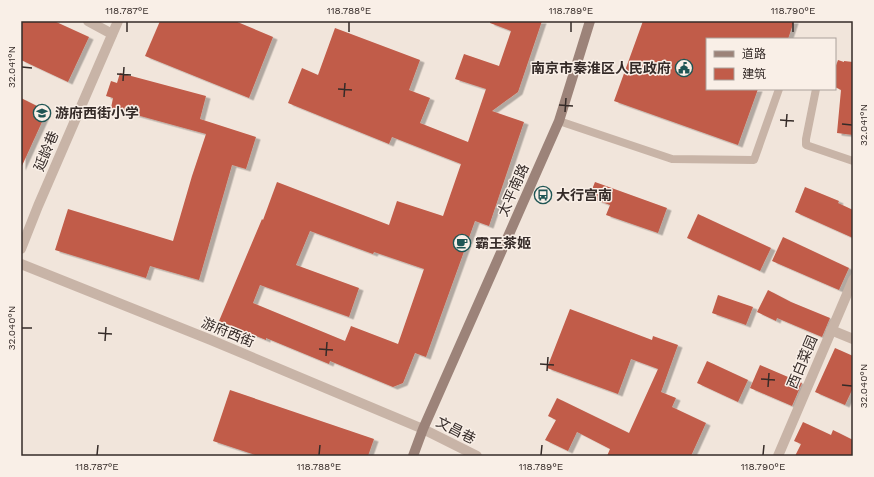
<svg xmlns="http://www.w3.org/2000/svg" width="874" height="477" font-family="'Work Sans','Noto Sans SC',sans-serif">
<defs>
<filter id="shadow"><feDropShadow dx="4.5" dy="2.5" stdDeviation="0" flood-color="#0004"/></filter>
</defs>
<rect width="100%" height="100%" fill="#f1e5db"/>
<!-- building -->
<g fill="#c15c49" fill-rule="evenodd" filter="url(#shadow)">
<polygon points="21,21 54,21 89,37 68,82 21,60"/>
<polygon points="160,21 235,21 273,37 249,98 145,56"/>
<path d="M 490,21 L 542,21 L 518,92 L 492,111 L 524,122 L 489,226 L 475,221 L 426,357 L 415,353 L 403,383 L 393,387 L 330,361 L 329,364 L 266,338 L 266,340 L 219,321 L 262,219 L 263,220 L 277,182 L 389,225 L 397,201 L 443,216 L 461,164 L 392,137 L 389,144 L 288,103 L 302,68 L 318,75 L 335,28 L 420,60 L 409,90 L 430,98 L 420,123 L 468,142 L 486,89 L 455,79 L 464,54 L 499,66 L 511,31 L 490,23 ZM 310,231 L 373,254 L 374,252 L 424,269 L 398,344 L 351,326 L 345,341 L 253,303 L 260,285 L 349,317 L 359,288 L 296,265 Z"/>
<polygon points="643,21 794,21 788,39 707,39 707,89 758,89 738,145 614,101"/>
<polygon points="838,60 844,62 844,61 853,62 853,135 837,133 841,90 835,87 835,68"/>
<polygon points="120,73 206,96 200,119 256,137 246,169 232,165 199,280 150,266 146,278 55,250 68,209 173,241 192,176 206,134 111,108 113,98 106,96 111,81 117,83"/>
<polygon points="21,98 47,111 21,168"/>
<polygon points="595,182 667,208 658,233 606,215 610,205 589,197"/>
<polygon points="805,187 839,201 838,203 853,210 853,238 795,212"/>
<polygon points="698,214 771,248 760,271 687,238"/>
<polygon points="783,237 849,268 839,290 772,261"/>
<polygon points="768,290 791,302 830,318 822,337 777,318 776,321 757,312"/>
<polygon points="718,295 753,307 746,325 712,313"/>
<polygon points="570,309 652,340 653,336 678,345 661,392 676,398 672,407 706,423 691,456 607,456 610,449 577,432 568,451 545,440 556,420 548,416 557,398 629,433 658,369 631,359 618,394 547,368"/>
<polygon points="835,348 853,356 853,388 845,405 815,392"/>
<polygon points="707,361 748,380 738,402 697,383"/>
<polygon points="760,365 802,383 792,406 750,388"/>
<polygon points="230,390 374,439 368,456 258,456 213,441"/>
<polygon points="803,422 831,435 833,430 853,440 853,456 795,456 801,444 794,441"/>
</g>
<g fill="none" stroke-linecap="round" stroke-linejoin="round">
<!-- lane -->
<g stroke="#c8b4a7" stroke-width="8">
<polyline points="816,89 806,139 806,145 853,161"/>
<polyline points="559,121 672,159 754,160 779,89"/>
</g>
<!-- street -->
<g stroke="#c8b4a7" stroke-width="10">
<polyline points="88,21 112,34"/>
<polyline points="21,249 38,206 118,21"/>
<polyline points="21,264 211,340 423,429 477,456"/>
<polyline points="831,330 853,339"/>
<polyline points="778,456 853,280"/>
</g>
<!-- secondary -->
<polyline stroke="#9c8379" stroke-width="10" points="413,456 423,429 559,121 590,21"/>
</g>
<!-- ticks -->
<path fill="none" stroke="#352b28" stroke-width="1.5" d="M 127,32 L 127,22M 349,32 L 349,22M 571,32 L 571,22M 793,32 L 793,22M 22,67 L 32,68M 117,74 L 131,75M 123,81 L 124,67M 338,89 L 352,90M 344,97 L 345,83M 559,105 L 573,106M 565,112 L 566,98M 780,120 L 794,121M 842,124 L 852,125M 786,127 L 787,114M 22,328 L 32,328M 98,333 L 112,334M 105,341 L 106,327M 319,349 L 333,350M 326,356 L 327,342M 540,364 L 554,365M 547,371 L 548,357M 761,379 L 775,380M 842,385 L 852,386M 768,387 L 769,373M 97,455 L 98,445M 319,455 L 320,445M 541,455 L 542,445M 763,455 L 764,445"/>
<!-- icons -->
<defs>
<symbol id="civic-ring" viewBox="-11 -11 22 22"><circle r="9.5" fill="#f9efe7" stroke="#1f5554" stroke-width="1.5"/><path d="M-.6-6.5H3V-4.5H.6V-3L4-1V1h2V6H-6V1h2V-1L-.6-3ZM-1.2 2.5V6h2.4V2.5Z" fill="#1f5554"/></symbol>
<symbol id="school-ring" viewBox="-11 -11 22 22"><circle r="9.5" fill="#f9efe7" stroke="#1f5554" stroke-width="1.5"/><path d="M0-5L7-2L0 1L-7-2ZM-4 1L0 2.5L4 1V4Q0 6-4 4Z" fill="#1f5554"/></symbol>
<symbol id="bus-ring" viewBox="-11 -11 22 22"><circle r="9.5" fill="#f9efe7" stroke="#1f5554" stroke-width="1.5"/><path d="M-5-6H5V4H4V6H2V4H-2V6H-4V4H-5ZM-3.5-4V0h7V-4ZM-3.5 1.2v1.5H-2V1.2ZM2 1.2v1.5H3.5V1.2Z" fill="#1f5554"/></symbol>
<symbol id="cafe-ring" viewBox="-11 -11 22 22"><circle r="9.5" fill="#f9efe7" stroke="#1f5554" stroke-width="1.5"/><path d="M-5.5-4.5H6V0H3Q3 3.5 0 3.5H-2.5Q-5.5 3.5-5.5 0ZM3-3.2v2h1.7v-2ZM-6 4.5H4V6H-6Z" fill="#1f5554"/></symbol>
</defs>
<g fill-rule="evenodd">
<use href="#civic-ring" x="674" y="58" width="20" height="20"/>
<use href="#school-ring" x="32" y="103" width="20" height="20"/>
<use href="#bus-ring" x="533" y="185" width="20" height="20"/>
<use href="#cafe-ring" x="452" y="233" width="20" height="20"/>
</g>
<g text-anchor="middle" stroke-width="3" stroke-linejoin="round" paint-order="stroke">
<!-- poi labels -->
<g font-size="14" font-weight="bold" fill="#352b28" stroke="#f9efe7" text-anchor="start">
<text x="671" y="73" text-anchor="end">南京市秦淮区人民政府</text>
<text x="55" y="118">游府西街小学</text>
<text x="556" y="200">大行宫南</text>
<text x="475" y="248">霸王茶姬</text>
</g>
<!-- street labels -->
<g font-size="14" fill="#352b28" stroke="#f9efe7">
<text transform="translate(46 151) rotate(-67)" y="5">延龄巷</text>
<text transform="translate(513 190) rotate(-66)" y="5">太平南路</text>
<text transform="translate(228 332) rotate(22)" y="5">游府西街</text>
<text transform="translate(802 362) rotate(-67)" y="5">西白菜园</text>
<text transform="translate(456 430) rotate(27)" y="5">文昌巷</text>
</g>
</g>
<!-- border -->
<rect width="874" height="477" fill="none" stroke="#f9efe7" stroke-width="44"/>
<!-- legend -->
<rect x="706" y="38" width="130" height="52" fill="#f9efe7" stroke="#aba19b"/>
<rect x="714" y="51" width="20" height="6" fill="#9c8379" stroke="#aba19b"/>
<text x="742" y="58" font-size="12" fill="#352b28">道路</text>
<rect x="714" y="68" width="20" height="12" fill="#c15c49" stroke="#aba19b"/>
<text x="742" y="78" font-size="12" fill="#352b28">建筑</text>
<rect x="22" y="22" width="830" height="433" fill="none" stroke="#352b28" stroke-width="1.5"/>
<g font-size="10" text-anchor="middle" fill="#352b28">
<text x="127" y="14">118.787°E</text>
<text x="349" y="14">118.788°E</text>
<text x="571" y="14">118.789°E</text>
<text x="793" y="14">118.790°E</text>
<text transform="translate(11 67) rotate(-90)" y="4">32.041°N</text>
<text transform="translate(863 125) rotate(-90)" y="4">32.041°N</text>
<text transform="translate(11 328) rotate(-90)" y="4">32.040°N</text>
<text transform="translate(863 386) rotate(-90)" y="4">32.040°N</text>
<text x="97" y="470">118.787°E</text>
<text x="319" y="470">118.788°E</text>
<text x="541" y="470">118.789°E</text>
<text x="763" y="470">118.790°E</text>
</g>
</svg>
